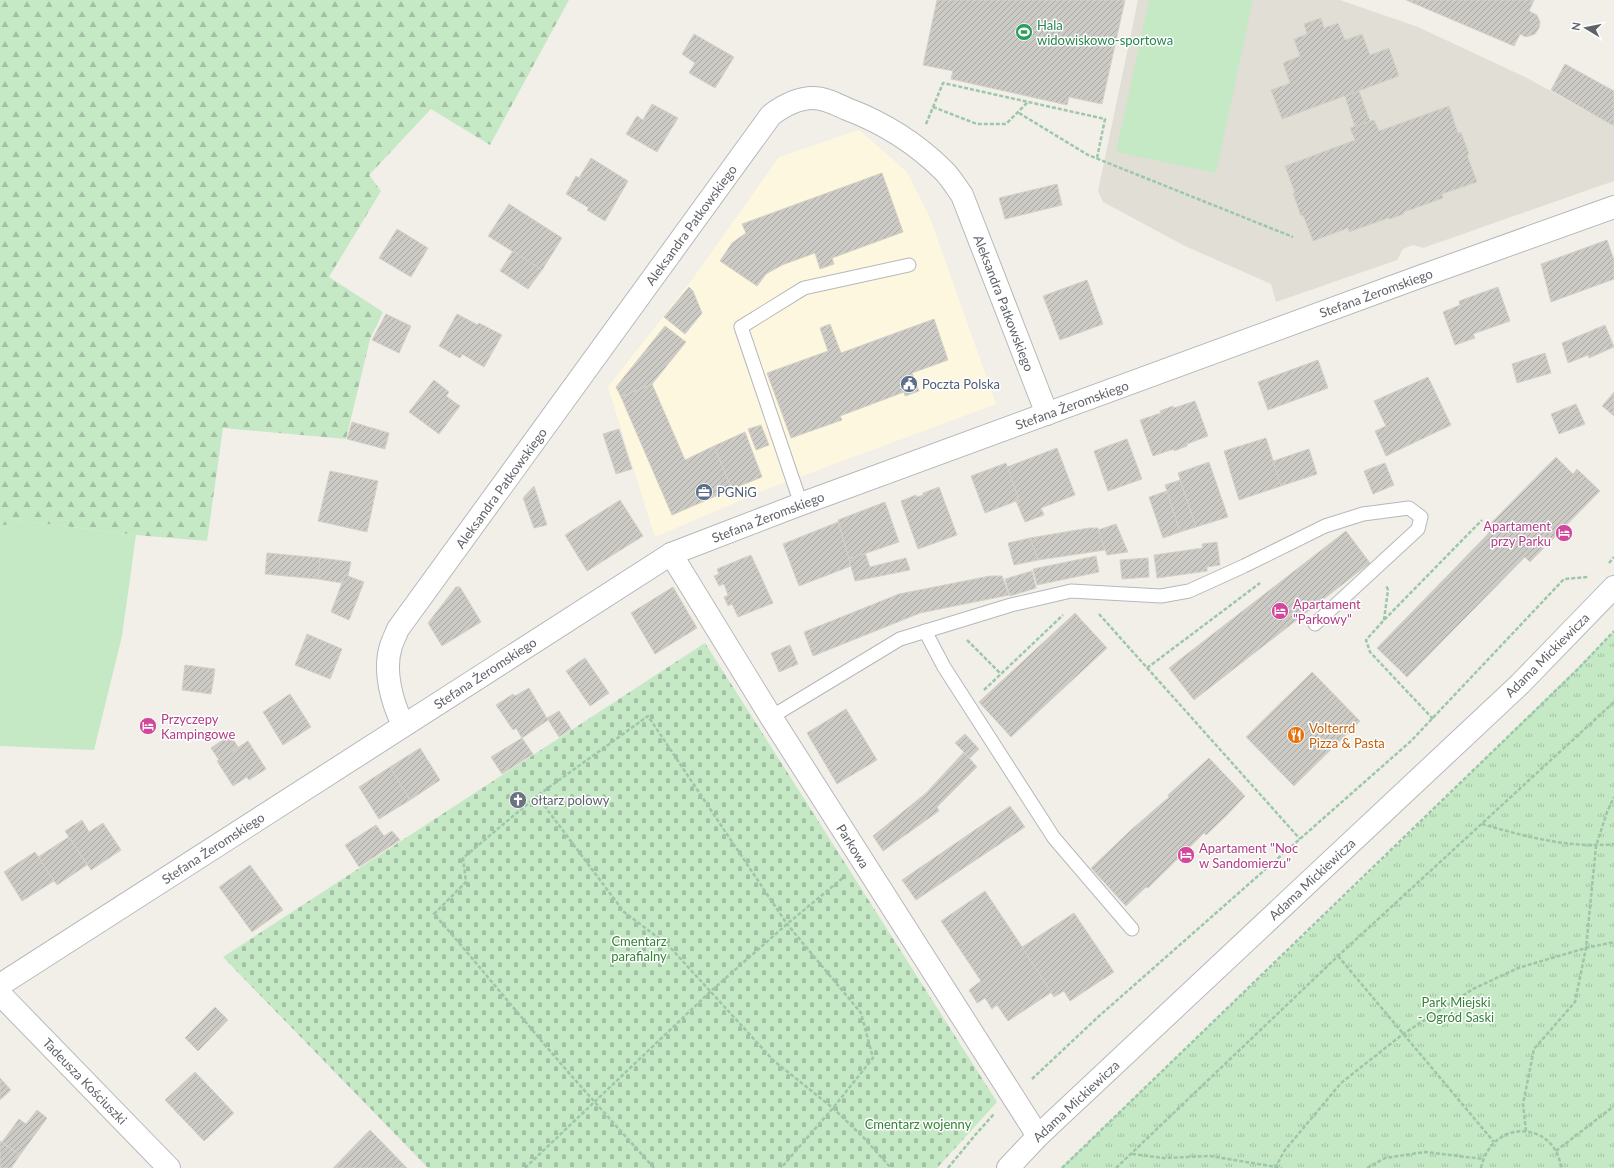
<svg xmlns="http://www.w3.org/2000/svg" width="1614" height="1168" font-family="Lato,sans-serif">
<defs>
<pattern id="forest-firs" width="22" height="20" patternUnits="userSpaceOnUse"><rect width="22" height="20" fill="#c5e8c5"/><path d="M5 1l3.5 6h-7zM16 11l3.5 6h-7z" fill="#a3c0a4"/></pattern>
<pattern id="cemetery-stones" width="16" height="16" patternUnits="userSpaceOnUse"><rect width="16" height="16" fill="#c5e8c5"/><path d="M2 7V4a2 2 0 0 1 4 0v3zM10 15v-3a2 2 0 0 1 4 0v3z" fill="#a3c0a4"/></pattern>
<pattern id="park-tufts" width="24" height="20" patternUnits="userSpaceOnUse"><rect width="24" height="20" fill="#c5e8c5"/><path d="M3 7l-1-3M5 7V3M7 7l1-3M15 17l-1-3M17 17v-4M19 17l1-3" fill="none" stroke="#a3c0a4"/></pattern>
<pattern id="building-hatch" width="6" height="6" patternUnits="userSpaceOnUse"><rect width="6" height="6" fill="#cccac5"/><path d="M-1 1l2-2M0 6l6-6M5 7l2-2" fill="none" stroke="#a9a8a4"/></pattern>
</defs>
<rect width="100%" height="100%" fill="#f1efe8"/>
<!-- commercial -->
<polygon fill="#fef7e0" points="859,130 906,171 930,218 996,404 767,489 655,537 608,387 692,280 779,157"/>
<!-- education -->
<polygon fill="#e1ded6" points="1138,0 1340,0 1418,27 1527,78 1614,126 1614,181 1423,248 1413,245 1403,249 1397,260 1276,302 1271,284 1185,246 1103,202 1098,191"/>
<!-- green -->
<g fill="#c5e8c5">
<polygon points="1149,0 1253,0 1216,173 1116,152"/>
<polygon points="24,521 136,535 122,636 94,750 0,746 0,526"/>
</g>
<!-- forest -->
<polygon fill="url(#forest-firs)" points="0,0 569,0 490,145 431,109 369,175 381,191 329,277 383,312 370,339 346,439 223,428 207,541 136,535 24,521 0,526"/>
<!-- cemetery -->
<polygon fill="url(#cemetery-stones)" points="705,643 997,1102 937,1168 428,1168 223,957"/>
<!-- park -->
<polygon fill="url(#park-tufts)" points="1614,632 1614,1168 1061,1168 1364,878"/>
<!-- building -->
<g fill="url(#building-hatch)" stroke="#d6d1c6">
<polygon points="937,0 1125,0 1102,104 1069,97 1067,105 951,79 953,71 923,65"/>
<polygon points="1406,0 1534,0 1529,11 1537,15 1540,22 1539,28 1535,34 1526,37 1520,34 1514,46"/>
<polygon points="1321,18 1324,28 1338,23 1345,40 1362,34 1370,55 1389,48 1399,76 1282,119 1271,90 1290,83 1283,63 1300,56 1294,39 1307,34 1304,24"/>
<polygon points="694,34 734,57 715,88 689,73 695,63 682,54"/>
<polygon points="1565,64 1614,91 1614,126 1551,90"/>
<polygon points="1359,91 1370,121 1355,127 1345,96"/>
<polygon points="652,104 678,118 657,152 626,134 637,116 643,120"/>
<polygon points="1449,106 1458,133 1461,132 1469,154 1467,155 1477,182 1442,194 1443,198 1404,212 1404,214 1390,219 1388,218 1349,232 1348,228 1313,241 1303,215 1301,216 1293,193 1295,193 1285,166 1355,140 1350,128 1374,120 1379,131"/>
<polygon points="591,158 628,181 605,221 587,210 589,208 566,194 576,176 579,178"/>
<polygon points="882,173 903,232 832,258 834,264 820,269 815,253 782,265 766,274 757,286 720,261 732,243 746,233 742,224"/>
<polygon points="1057,184 1062,205 1005,219 999,198"/>
<polygon points="509,204 562,238 542,270 488,236"/>
<polygon points="397,229 428,248 411,277 379,258"/>
<polygon points="1607,240 1614,260 1614,279 1551,302 1541,264"/>
<polygon points="513,251 542,270 528,289 500,271"/>
<polygon points="1087,280 1103,324 1060,340 1043,296"/>
<polygon points="689,287 693,291 702,313 685,334 664,317"/>
<polygon points="1498,287 1510,321 1473,334 1475,338 1455,345 1443,312 1460,305 1459,301"/>
<polygon points="386,314 411,326 399,353 372,340"/>
<polygon points="457,314 478,325 479,323 502,335 484,367 462,354 460,358 439,346"/>
<polygon points="934,319 948,360 912,373 919,391 905,396 904,392 840,416 842,420 791,438 767,373 828,351 820,328 830,324 841,353"/>
<polygon points="1605,325 1614,347 1589,358 1588,355 1568,363 1562,343"/>
<polygon points="665,326 686,342 652,384 621,397 616,387"/>
<polygon points="1545,353 1551,373 1517,383 1512,364"/>
<polygon points="1318,360 1328,388 1268,410 1258,382"/>
<polygon points="1428,377 1451,425 1386,456 1375,431 1386,426 1374,401"/>
<polygon points="434,380 449,392 446,396 460,406 439,434 409,412"/>
<polygon points="652,384 685,460 714,446 732,489 672,515 621,397"/>
<polygon points="1614,392 1614,416 1602,406"/>
<polygon points="1195,401 1208,436 1187,444 1187,446 1174,451 1174,449 1153,456 1140,420 1161,413 1160,411 1173,406 1174,408"/>
<polygon points="1576,404 1585,424 1559,434 1551,414"/>
<polygon points="352,422 389,433 385,449 347,439"/>
<polygon points="761,425 769,445 756,450 748,429"/>
<polygon points="619,429 632,469 616,474 603,434"/>
<polygon points="745,432 762,477 732,489 714,446"/>
<polygon points="1266,438 1281,486 1239,500 1224,451"/>
<polygon points="1127,439 1142,479 1108,491 1094,451"/>
<polygon points="1057,448 1075,495 1041,508 1044,515 1025,522 1016,501 1019,500 1007,467"/>
<polygon points="1309,449 1317,474 1281,486 1273,461"/>
<polygon points="1556,457 1573,474 1577,469 1600,491 1530,562 1525,557 1407,677 1377,648 1487,535 1494,526 1491,523"/>
<polygon points="1209,462 1228,517 1196,527 1178,473"/>
<polygon points="1006,463 1019,500 985,513 971,476"/>
<polygon points="1385,463 1394,485 1373,494 1364,471"/>
<polygon points="330,471 378,481 367,532 318,521"/>
<polygon points="1180,480 1196,527 1180,532 1165,485"/>
<polygon points="534,486 547,525 534,528 523,498"/>
<polygon points="939,487 957,535 918,549 901,501 916,495 917,497 923,495 923,493"/>
<polygon points="1167,491 1180,532 1163,538 1149,497"/>
<polygon points="620,500 643,536 587,571 565,535"/>
<polygon points="885,502 899,542 849,559 838,520"/>
<polygon points="838,522 851,566 799,586 783,544"/>
<polygon points="1116,524 1128,552 1107,555 1098,530"/>
<polygon points="1089,528 1098,528 1105,550 1038,560 1030,538"/>
<polygon points="1346,531 1370,563 1194,700 1169,668"/>
<polygon points="1030,538 1038,560 1014,565 1008,543"/>
<polygon points="1217,542 1220,565 1207,567 1207,571 1157,578 1154,555 1203,548 1202,544"/>
<polygon points="267,553 320,558 318,579 265,574"/>
<polygon points="865,553 870,567 906,558 910,570 855,581 849,559"/>
<polygon points="751,555 773,603 738,617 732,604 728,606 724,597 728,595 724,584 719,586 714,576 719,574 717,569"/>
<polygon points="1096,556 1099,572 1037,585 1033,569"/>
<polygon points="320,558 351,562 348,576 345,575 342,583 318,579"/>
<polygon points="1148,558 1149,577 1122,579 1120,560"/>
<polygon points="1032,571 1036,588 1010,596 1005,579"/>
<polygon points="345,575 364,582 349,620 331,612"/>
<polygon points="990,576 1002,576 1009,595 920,613 813,656 804,632 899,594"/>
<polygon points="456,587 460,587 481,622 442,646 428,623"/>
<polygon points="673,587 697,628 655,654 631,613"/>
<polygon points="1075,613 1107,648 1011,737 979,702"/>
<polygon points="307,634 342,649 330,679 295,665"/>
<polygon points="790,645 798,664 779,672 771,653"/>
<polygon points="585,658 609,693 590,706 566,671"/>
<polygon points="185,665 215,669 211,694 182,690"/>
<polygon points="1312,672 1360,721 1294,786 1246,737"/>
<polygon points="529,688 548,720 522,738 516,728 513,730 496,705 513,694 515,696"/>
<polygon points="290,694 311,727 283,745 263,712"/>
<polygon points="846,709 877,760 837,784 807,733"/>
<polygon points="559,711 571,729 559,737 547,718"/>
<polygon points="965,734 979,749 970,758 955,743"/>
<polygon points="230,735 238,747 219,760 211,748"/>
<polygon points="522,738 533,754 502,774 491,757"/>
<polygon points="248,741 266,769 249,780 247,777 233,786 217,761"/>
<polygon points="420,748 440,780 410,800 390,767"/>
<polygon points="964,752 977,767 937,807 939,811 883,851 873,836 926,793"/>
<polygon points="1209,758 1245,796 1225,817 1206,835 1204,833 1148,888 1146,887 1126,906 1091,868 1131,830 1169,797 1168,795"/>
<polygon points="390,767 410,800 379,819 359,787"/>
<polygon points="1010,806 1025,827 916,900 902,880"/>
<polygon points="82,820 89,832 103,823 121,850 91,870 65,831"/>
<polygon points="376,825 384,836 392,831 400,840 359,867 345,845"/>
<polygon points="69,837 87,865 57,885 38,857"/>
<polygon points="35,852 54,881 22,901 4,872"/>
<polygon points="250,865 283,910 252,932 219,887"/>
<polygon points="985,891 1052,992 1008,1021 997,1005 992,1009 985,998 977,1003 969,990 981,981 941,921"/>
<polygon points="1074,913 1114,972 1070,1001 1064,991 1054,997 1022,947"/>
<polygon points="215,1007 228,1020 198,1051 185,1038"/>
<polygon points="195,1072 234,1113 204,1141 165,1100"/>
<polygon points="0,1078 11,1090 0,1100"/>
<polygon points="37,1110 47,1118 20,1155 2,1142 19,1119 26,1124"/>
<polygon points="370,1130 407,1168 333,1168"/>
<polygon points="0,1141 20,1155 11,1168 0,1168"/>
</g>
<g fill="none" stroke-linecap="round" stroke-linejoin="round">
<defs>
<g id="service">
<polyline points="801,504 741,327 804,288 909,265"/>
<polyline points="925,631 944,667 1054,838 1132,929"/>
<polyline points="771,717 900,639 1011,605 1071,591 1161,596 1189,591 1244,566 1325,526 1363,514 1409,508 1421,517 1418,529 1315,624"/>
</g>
<g id="minor">
<polyline points="671,554 771,717 1038,1136"/>
<path d="M 403,725 C 392,702 383,671 391,646 C 393,640 396,634 398,629 L 771,115 C 783,106 797,98 813,98 C 825,98 836,104 847,109 C 884,123 916,143 944,171 C 951,178 956,187 962,195 L 1047,414"/>
<polyline points="0,985 671,554 801,504 1419,277 1614,207"/>
<polyline points="0,994 169,1168"/>
</g>
<polyline id="tertiary" points="1008,1168 1038,1136 1520,684 1614,587"/>
</defs>
<!-- service casing -->
<use href="#service" stroke="#b5b8bc" stroke-width="15"/>
<!-- minor casing -->
<use href="#minor" stroke="#b5b8bc" stroke-width="24"/>
<!-- tertiary casing -->
<use href="#tertiary" stroke="#b5b8bc" stroke-width="24"/>
<!-- path -->
<g stroke="#9cc7a9" stroke-width="2.5" stroke-dasharray="4 2" stroke-linecap="butt">
<polyline points="933,107 977,124 1006,124 1028,102"/>
<polyline points="1019,113 1088,155 1293,237"/>
<polyline points="926,124 943,83 1105,119 1097,158"/>
<polyline points="1609,563 1614,557"/>
<polyline points="1099,614 1300,839"/>
<polyline points="1384,620 1388,590 1386,585"/>
<polyline points="967,640 1001,674"/>
<polyline points="1147,668 1260,583"/>
<polyline points="984,690 1063,615"/>
<polyline points="1433,719 1370,652 1366,640 1384,620 1482,520"/>
<polyline points="537,796 624,912 668,945 773,1060 833,1108 864,1138 891,1168"/>
<path d="M 1482,824 C 1523,836 1571,849 1614,844"/>
<polyline points="1338,956 1494,1142"/>
<polyline points="1032,1079 1098,1017 1411,741 1564,579 1588,577"/>
<polyline points="1526,1131 1523,1104 1534,1049 1575,1002 1586,948 1596,846 1607,812 1614,797"/>
<polyline points="1556,1151 1614,1106"/>
<polyline points="1132,1154 1164,1158 1210,1156 1282,1168"/>
<polyline points="525,1168 711,991 787,924 844,877"/>
<path d="M 654,1168 C 610,1119 566,1071 524,1020 C 494,985 465,949 434,914 L 466,882 L 463,858 L 537,796 L 648,716 L 787,924 L 861,1013 L 873,1058 L 833,1108 L 781,1168"/>
<polyline points="948,1168 976,1134 994,1114"/>
<polyline points="1062,1168 1578,669 1614,631"/>
<polyline points="1116,1168 1338,956 1614,702"/>
<polyline points="1275,1168 1285,1150 1341,1083 1403,1034 1473,989 1518,968 1586,948 1614,942"/>
<polyline points="1367,1168 1385,1158 1425,1152 1483,1159"/>
<path d="M 1481,1168 C 1492,1117 1556,1121 1561,1168"/>
</g>
<!-- service -->
<use href="#service" stroke="#fff" stroke-width="13"/>
<!-- minor -->
<use href="#minor" stroke="#fff" stroke-width="22"/>
<!-- tertiary -->
<use href="#tertiary" stroke="#fff" stroke-width="22"/>
</g>
<!-- icons -->
<defs>
<symbol id="stadium-disc" viewBox="-11 -11 22 22"><circle r="9.5" fill="#2e9e5b" stroke="#fff"/><path d="M0-5a6.5 5 0 1 0 0 10a6.5 5 0 1 0 0-10ZM-3.5-1.8h7v3.6h-7Z" fill="#fff"/></symbol>
<symbol id="civic-disc" viewBox="-11 -11 22 22"><circle r="9.5" fill="#5c6f8a" stroke="#fff"/><path d="M-.6-6.5H3V-4.5H.6V-3L4-1V1h2V6H-6V1h2V-1L-.6-3ZM-1.2 2.5V6h2.4V2.5Z" fill="#fff"/></symbol>
<symbol id="office-disc" viewBox="-11 -11 22 22"><circle r="9.5" fill="#5c6f8a" stroke="#fff"/><path d="M-6-3h4V-5.5h4V-3h4V5H-6ZM-1-4.5V-3h2v-1.5ZM-6 0V1H6V0Z" fill="#fff"/></symbol>
<symbol id="hotel-disc" viewBox="-11 -11 22 22"><circle r="9.5" fill="#d1479c" stroke="#fff"/><path d="M-6-4.5h1.5V1H6V5H4.5V3h-9V5H-6ZM-4 0a1.8 1.8 0 1 1 3.6 0ZM.5 0V-2.5h3Q6-2.5 6 0Z" fill="#fff"/></symbol>
<symbol id="restaurant-disc" viewBox="-11 -11 22 22"><circle r="9.5" fill="#e8710a" stroke="#fff"/><path d="M-5-6h1v4h1v-4h1v4h1v-4h1v5L-1.5 .5V6h-2V.5L-5-1ZM5-6V6H3V1.5H1.5Q1.5-4 5-6Z" fill="#fff"/></symbol>
<symbol id="church-disc" viewBox="-11 -11 22 22"><circle r="9.5" fill="#6b7280" stroke="#fff"/><path d="M-1.2-6h2.4v3.5h3.3v2.4h-3.3V6h-2.4V-.1h-3.3v-2.4h3.3Z" fill="#fff"/></symbol>
</defs>
<g fill-rule="evenodd">
<use href="#stadium-disc" x="1014" y="22" width="20" height="20"/>
<use href="#civic-disc" x="899" y="374" width="20" height="20"/>
<use href="#office-disc" x="694" y="482" width="20" height="20"/>
<use href="#hotel-disc" x="1554" y="523" width="20" height="20"/>
<use href="#hotel-disc" x="1270" y="601" width="20" height="20"/>
<use href="#hotel-disc" x="138" y="716" width="20" height="20"/>
<use href="#restaurant-disc" x="1286" y="725" width="20" height="20"/>
<use href="#church-disc" x="508" y="790" width="20" height="20"/>
<use href="#hotel-disc" x="1176" y="845" width="20" height="20"/>
</g>
<g text-anchor="middle" stroke-width="3" stroke-linejoin="round" paint-order="stroke">
<!-- leisure labels -->
<g font-size="13" fill="#27864d" stroke="#fff" text-anchor="start">
<text x="1037" y="30">Hala<tspan x="1037" dy="15">widowiskowo-sportowa</tspan></text>
</g>
<!-- street labels -->
<g font-size="13" fill="#5f6368" stroke="#fff">
<text transform="translate(691 225) rotate(-54)" y="5">Aleksandra Patkowskiego</text>
<text transform="translate(1376 293) rotate(-20)" y="5">Stefana Żeromskiego</text>
<text transform="translate(1004 303) rotate(69)" y="5">Aleksandra Patkowskiego</text>
<text transform="translate(1072 405) rotate(-20)" y="5">Stefana Żeromskiego</text>
<text transform="translate(501 488) rotate(-54)" y="5">Aleksandra Patkowskiego</text>
<text transform="translate(768 517) rotate(-21)" y="5">Stefana Żeromskiego</text>
<text transform="translate(1547 655) rotate(-45)" y="5">Adama Mickiewicza</text>
<text transform="translate(485 673) rotate(-33)" y="5">Stefana Żeromskiego</text>
<text transform="translate(853 846) rotate(58)" y="5">Parkowa</text>
<text transform="translate(213 848) rotate(-33)" y="5">Stefana Żeromskiego</text>
<text transform="translate(1312 879) rotate(-43)" y="5">Adama Mickiewicza</text>
<text transform="translate(85 1081) rotate(46)" y="5">Tadeusza Kościuszki</text>
<text transform="translate(1076 1101) rotate(-43)" y="5">Adama Mickiewicza</text>
</g>
<!-- service labels -->
<g font-size="13" fill="#4e5e75" stroke="#fff" text-anchor="start">
<text x="922" y="389">Poczta Polska</text>
<text x="717" y="497">PGNiG</text>
</g>
<!-- hotel labels -->
<g font-size="13" fill="#b23c85" stroke="#fff" text-anchor="start">
<text x="1551" y="531" text-anchor="end">Apartament<tspan x="1551" dy="15">przy Parku</tspan></text>
<text x="1293" y="609">Apartament<tspan x="1293" dy="15">"Parkowy"</tspan></text>
<text x="161" y="724">Przyczepy<tspan x="161" dy="15">Kampingowe</tspan></text>
<text x="1199" y="853">Apartament "Noc<tspan x="1199" dy="15">w Sandomierzu"</tspan></text>
</g>
<!-- food labels -->
<g font-size="13" fill="#c56008" stroke="#fff" text-anchor="start">
<text x="1309" y="733">Volterrd<tspan x="1309" dy="15">Pizza &amp; Pasta</tspan></text>
</g>
<!-- worship labels -->
<g font-size="13" fill="#5b616d" stroke="#fff" text-anchor="start">
<text x="531" y="805">ołtarz polowy</text>
</g>
<!-- park labels -->
<g font-size="13" fill="#348238" stroke="#fff">
<text x="639" y="946">Cmentarz<tspan x="639" dy="15">parafialny</tspan></text>
<text x="1456" y="1007">Park Miejski<tspan x="1456" dy="15">- Ogród Saski</tspan></text>
<text x="918" y="1129">Cmentarz wojenny</text>
</g>
</g>
<!-- north arrow -->
<g transform="translate(1586 28) rotate(280)" stroke="#ffffff" stroke-width="3" paint-order="stroke">
<path d="M0-3L7 15L0 10L-7 15Z" fill="#5f6368"/>
<text y="-6" font-size="11" font-weight="bold" text-anchor="middle" fill="#5f6368">N</text>
</g>
</svg>
